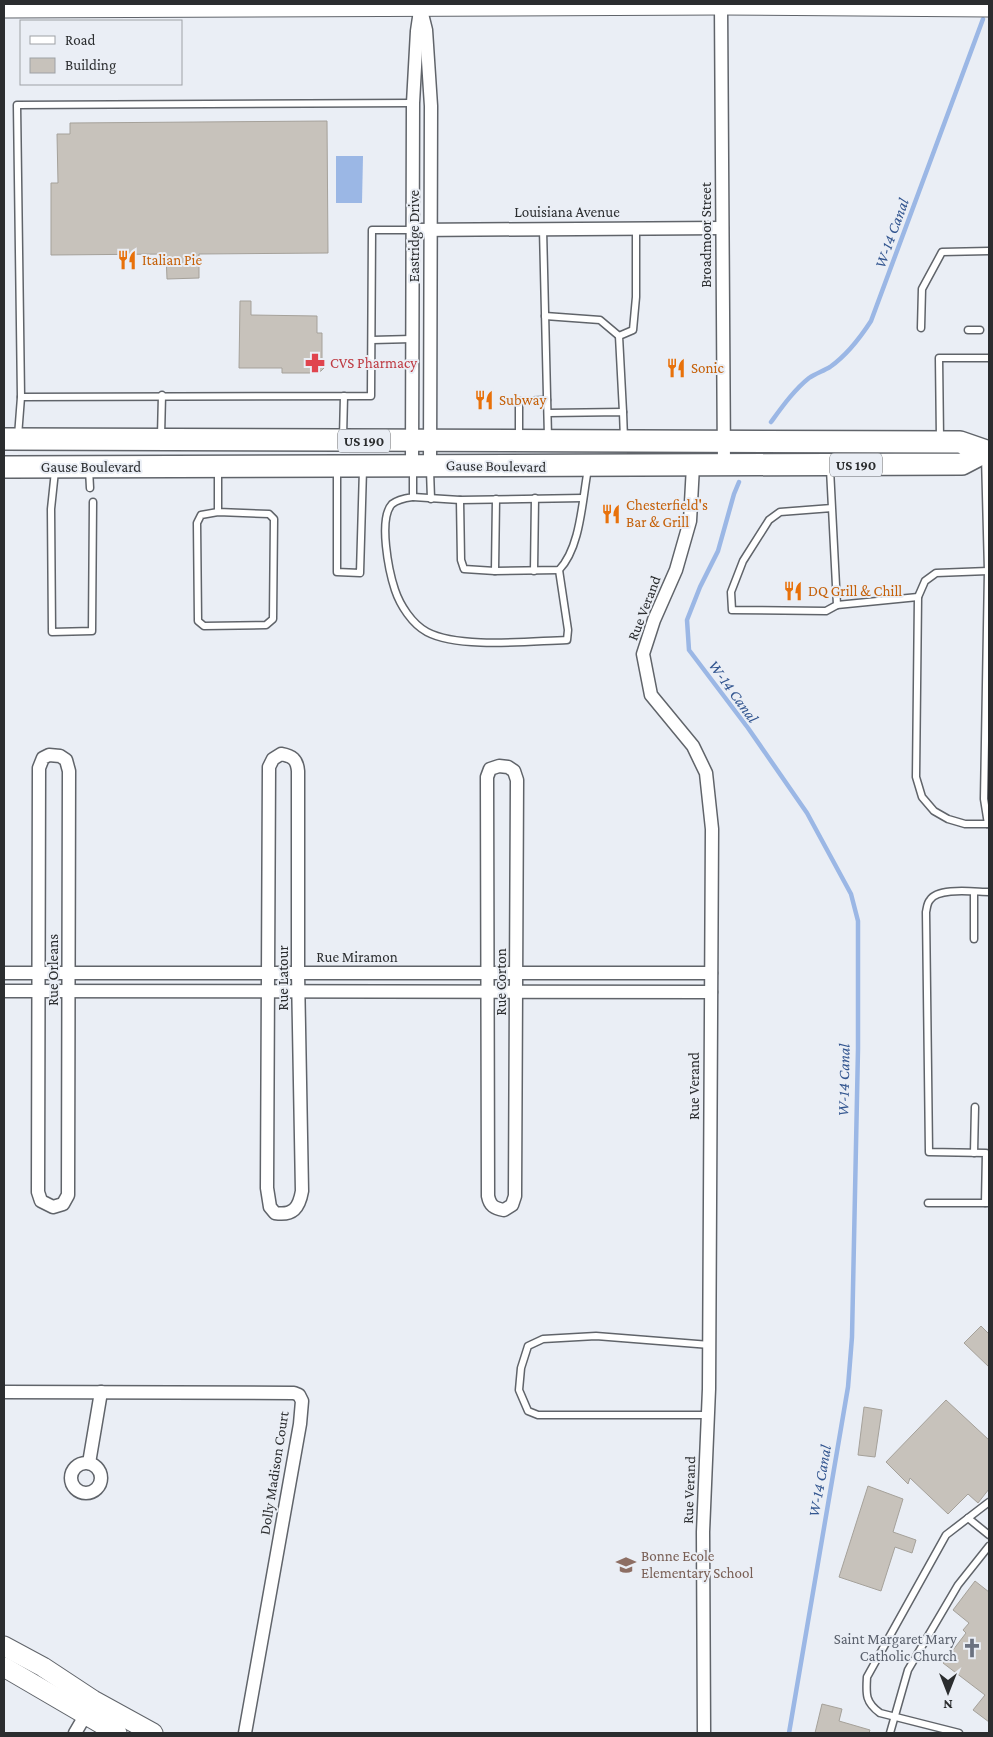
<svg xmlns="http://www.w3.org/2000/svg" width="993" height="1737" font-family="'Crimson Pro',serif">
<rect width="100%" height="100%" fill="#eaeef5"/>
<!-- water -->
<polygon fill="#9bb7e5" points="336,156 363,156 362,203 336,203"/>
<g fill="none" stroke-linecap="round" stroke-linejoin="round">
<!-- stream -->
<g stroke="#9bb7e5" stroke-width="4.5">
<path d="M 771,422 C 782,407 794,390 809,378 C 815,374 823,371 830,367 C 847,355 860,338 871,321 L 983,19"/>
<polyline points="739,482 734,494 718,551 700,587 687,620 689,650 748,728 807,813 851,894 858,921 858,1049 852,1337 848,1387 789,1733"/>
</g>
</g>
<!-- building -->
<g fill="#c7c2bb" stroke="#a5a19a">
<polygon points="327,121 328,253 199,254 199,278 167,279 166,254 51,255 51,183 58,183 57,134 70,134 70,123"/>
<polygon points="240,301 251,301 251,315 317,316 317,333 322,333 322,359 324,359 324,368 321,371 314,373 282,373 282,368 239,368"/>
<polygon points="981,1326 989,1334 989,1367 964,1343"/>
<polygon points="946,1400 989,1440 989,1489 978,1503 968,1494 948,1514 910,1478 908,1484 886,1462"/>
<polygon points="864,1407 882,1410 875,1457 858,1455"/>
<polygon points="868,1486 903,1499 893,1532 916,1540 912,1553 895,1547 881,1591 839,1577"/>
<polygon points="975,1581 989,1592 989,1722 973,1710 985,1695 943,1663 966,1633 963,1630 969,1623 953,1610"/>
<polygon points="822,1704 842,1709 839,1721 870,1730 869,1733 815,1733"/>
</g>
<g fill="none" stroke-linecap="round" stroke-linejoin="round">
<defs>
<g id="lane">
<polyline points="543,229 548,437"/>
<polyline points="545,316 600,320 619,336"/>
<polyline points="921,328 922,289 942,252 989,251"/>
<polyline points="968,330 980,330"/>
<polyline points="372,340 412,339"/>
<polyline points="21,397 371,396 372,230 412,230"/>
<polyline points="623,412 619,336 633,330 636,297 636,228"/>
<polyline points="548,413 623,412 624,439"/>
<polyline points="18,436 21,397 17,105 413,103"/>
<polyline points="161,436 162,395"/>
<polyline points="519,436 519,401 547,400"/>
<polyline points="343,437 344,396"/>
<polyline points="940,439 939,358 989,358"/>
<polyline points="985,456 988,571 984,799 988,824"/>
<polyline points="89,469 90,488"/>
<polyline points="830,469 837,605 826,611 732,610 731,592 743,561 769,520 780,512 832,508"/>
<polyline points="337,470 337,572 360,573 363,469"/>
<path d="M 413,470 L 413,497 C 406,498 398,499 392,504 C 378,519 389,572 395,590 C 400,605 412,624 427,632 C 459,649 530,641 567,640 L 568,630 L 559,570"/>
<polyline points="430,470 431,499"/>
<polyline points="55,471 51,509 52,632 92,631 93,502"/>
<polyline points="218,471 218,512 201,515 197,523 198,621 204,626 266,625 273,619 274,519 269,514 218,512"/>
<polyline points="413,497 460,500 583,498"/>
<path d="M 460,500 L 461,560 L 464,569 L 495,571 L 559,570 C 581,547 582,500 588,469"/>
<polyline points="495,571 496,499"/>
<polyline points="534,571 535,498"/>
<polyline points="988,571 936,573 925,581 918,597 916,777 922,797 934,811 948,819 965,824 989,824"/>
<polyline points="837,605 918,597"/>
<polyline points="974,892 974,939"/>
<polyline points="974,1153 975,1107"/>
<polyline points="928,1203 988,1203"/>
<path d="M 985,1203 L 986,1153 L 929,1152 L 926,912 C 927,908 927,903 930,900 C 938,887 975,892 989,892"/>
<polyline points="708,1415 538,1415 528,1411 519,1390 521,1368 528,1346 543,1339 596,1336 710,1345"/>
<polyline points="968,1518 989,1535"/>
<polyline points="890,1733 908,1670 958,1585 989,1546"/>
<path d="M 959,1733 L 880,1713 C 865,1702 866,1694 867,1677 L 946,1535 L 989,1502"/>
</g>
<g id="street">
<polyline points="721,5 724,466"/>
<polyline points="422,14 426,30 431,106 430,466"/>
<polyline points="412,230 722,228"/>
<polyline points="412,466 413,103 417,31 421,4"/>
<polyline points="693,466 690,521 676,570 654,620 643,654 651,695 693,746 706,773 712,829 709,1389 703,1532 704,1733"/>
<path d="M 281,754 C 292,756 297,759 298,771 L 298,973 L 302,1191 C 299,1208 293,1216 275,1213 L 270,1207 L 267,1188 L 269,767 L 273,759 Z"/>
<polygon points="49,755 60,756 66,760 69,771 68,1195 63,1204 53,1207 41,1201 38,1192 39,768 43,758"/>
<path d="M 499,766 L 508,767 L 514,771 L 517,780 L 515,1196 L 512,1205 L 504,1210 C 494,1208 490,1206 488,1196 L 487,777 L 490,769 Z"/>
<polyline points="4,973 711,973"/>
<polyline points="4,991 711,992"/>
<polyline points="4,1392 294,1393 299,1395 302,1401 300,1424 245,1733"/>
<polyline points="89,1463 101,1392"/>
<circle cx="86" cy="1478" r="15"/>
<polyline points="75,1733 89,1709"/>
</g>
<g id="secondary">
<polyline points="4,8 721,5 989,7"/>
<polyline points="4,1646 43,1667 93,1700 153,1733"/>
<polyline points="4,1667 117,1733"/>
</g>
<g id="primary">
<polyline points="4,439 960,442 989,452"/>
<path d="M 4,467 C 323,466 642,467 962,464 L 985,452"/>
</g>
</defs>
<!-- lane casing -->
<use href="#lane" stroke="#60646a" stroke-width="9"/>
<!-- street casing -->
<use href="#street" stroke="#60646a" stroke-width="15"/>
<!-- secondary casing -->
<use href="#secondary" stroke="#60646a" stroke-width="21"/>
<!-- primary casing -->
<use href="#primary" stroke="#60646a" stroke-width="24"/>
<!-- lane -->
<use href="#lane" stroke="#fff" stroke-width="6"/>
<!-- street -->
<use href="#street" stroke="#fff" stroke-width="12"/>
<!-- secondary -->
<use href="#secondary" stroke="#fff" stroke-width="19"/>
<!-- primary -->
<use href="#primary" stroke="#fff" stroke-width="21"/>
</g>
<!-- icons -->
<defs>
<symbol id="restaurant-bare" viewBox="-9 -9 18 18"><path d="M-5-6h1v4h1v-4h1v4h1v-4h1v5L-1.5 .5V6h-2V.5L-5-1ZM5-6V6H3V1.5H1.5Q1.5-4 5-6Z" fill="#e8710a" stroke="#eaeef5" stroke-width="2.5" paint-order="stroke"/></symbol>
<symbol id="pharmacy-bare" viewBox="-9 -9 18 18"><path d="M-2-6h4v4h4v4h-4v4h-4v-4h-4v-4h4Z" fill="#e0444e" stroke="#eaeef5" stroke-width="2.5" paint-order="stroke"/></symbol>
<symbol id="school-bare" viewBox="-9 -9 18 18"><path d="M0-5L7-2L0 1L-7-2ZM-4 1L0 2.5L4 1V4Q0 6-4 4Z" fill="#8d6e63" stroke="#eaeef5" stroke-width="2.5" paint-order="stroke"/></symbol>
<symbol id="church-bare" viewBox="-9 -9 18 18"><path d="M-1.2-6h2.4v3.5h3.3v2.4h-3.3V6h-2.4V-.1h-3.3v-2.4h3.3Z" fill="#6b7280" stroke="#eaeef5" stroke-width="2.5" paint-order="stroke"/></symbol>
</defs>
<g fill-rule="evenodd">
<use href="#restaurant-bare" x="113" y="246" width="28" height="28"/>
<use href="#pharmacy-bare" x="301" y="349" width="28" height="28"/>
<use href="#restaurant-bare" x="662" y="354" width="28" height="28"/>
<use href="#restaurant-bare" x="470" y="386" width="28" height="28"/>
<use href="#restaurant-bare" x="597" y="500" width="28" height="28"/>
<use href="#restaurant-bare" x="779" y="577" width="28" height="28"/>
<use href="#school-bare" x="612" y="1551" width="28" height="28"/>
<use href="#church-bare" x="958" y="1634" width="28" height="28"/>
</g>
<g text-anchor="middle" stroke-width="4" stroke-linejoin="round" paint-order="stroke">
<!-- shield labels -->
<g fill="#eaeef5" stroke="#64676a" stroke-width="1">
<rect x="338" y="429.5" width="52" height="23" rx="4"/>
<rect x="830" y="453.5" width="52" height="23" rx="4"/>
</g>
<g font-size="14" font-weight="bold" fill="#2b2d2f">
<text x="364" y="446">US 190</text>
<text x="856" y="470">US 190</text>
</g>
<!-- street labels -->
<g font-size="15" fill="#2b2d2f" stroke="#eaeef5">
<text x="567" y="217">Louisiana Avenue</text>
<text transform="translate(706 235) rotate(-90)" y="5">Broadmoor Street</text>
<text transform="translate(414 236) rotate(-90)" y="5">Eastridge Drive</text>
<text transform="translate(496 466) rotate(1)" y="5">Gause Boulevard</text>
<text x="91" y="472">Gause Boulevard</text>
<text transform="translate(644 608) rotate(-69)" y="5">Rue Verand</text>
<text x="357" y="962">Rue Miramon</text>
<text transform="translate(53 970) rotate(-90)" y="5">Rue Orleans</text>
<text transform="translate(283 978) rotate(-90)" y="5">Rue Latour</text>
<text transform="translate(501 982) rotate(-90)" y="5">Rue Corton</text>
<text transform="translate(694 1086) rotate(-90)" y="5">Rue Verand</text>
<text transform="translate(274 1473) rotate(-81)" y="5">Dolly Madison Court</text>
<text transform="translate(689 1490) rotate(-88)" y="5">Rue Verand</text>
</g>
<!-- food labels -->
<g font-size="15" fill="#c56008" stroke="#eaeef5" text-anchor="start">
<text x="142" y="265">Italian Pie</text>
<text x="691" y="373">Sonic</text>
<text x="499" y="405">Subway</text>
<text x="626" y="510">Chesterfield's<tspan x="626" dy="17">Bar &amp; Grill</tspan></text>
<text x="808" y="596">DQ Grill &amp; Chill</text>
</g>
<!-- health labels -->
<g font-size="15" fill="#be3a42" stroke="#eaeef5" text-anchor="start">
<text x="330" y="368">CVS Pharmacy</text>
</g>
<!-- education labels -->
<g font-size="15" fill="#785e54" stroke="#eaeef5" text-anchor="start">
<text x="641" y="1561">Bonne Ecole<tspan x="641" dy="17">Elementary School</tspan></text>
</g>
<!-- worship labels -->
<g font-size="15" fill="#5b616d" stroke="#eaeef5" text-anchor="end">
<text x="957" y="1644">Saint Margaret Mary<tspan x="957" dy="17">Catholic Church</tspan></text>
</g>
<!-- water labels -->
<g font-size="16" font-style="italic" fill="#335690" stroke="#eaeef5">
<text transform="translate(891 233) rotate(-70)" y="6">W-14 Canal</text>
<text transform="translate(734 691) rotate(54)" y="6">W-14 Canal</text>
<text transform="translate(843 1080) rotate(-89)" y="6">W-14 Canal</text>
<text transform="translate(819 1481) rotate(-80)" y="6">W-14 Canal</text>
</g>
</g>
<!-- border -->
<rect width="993" height="1737" fill="none" stroke="#2b2d2f" stroke-width="10"/>
<!-- legend -->
<rect x="20" y="20" width="162" height="65" fill="#eaeef5" stroke="#9ea1a6"/>
<rect x="30" y="36" width="25" height="8" fill="#ffffff" stroke="#9ea1a6"/>
<text x="65" y="45" font-size="15" fill="#2b2d2f">Road</text>
<rect x="30" y="58" width="25" height="15" fill="#c7c2bb" stroke="#9ea1a6"/>
<text x="65" y="70" font-size="15" fill="#2b2d2f">Building</text>
<!-- north arrow -->
<g transform="translate(948 1692) rotate(180)" stroke="#eaeef5" stroke-width="4" paint-order="stroke">
<path d="M0-4L9 19L0 12L-9 19Z" fill="#2b2d2f"/>
<text y="-8" font-size="14" font-weight="bold" text-anchor="middle" fill="#2b2d2f">N</text>
</g>
</svg>
